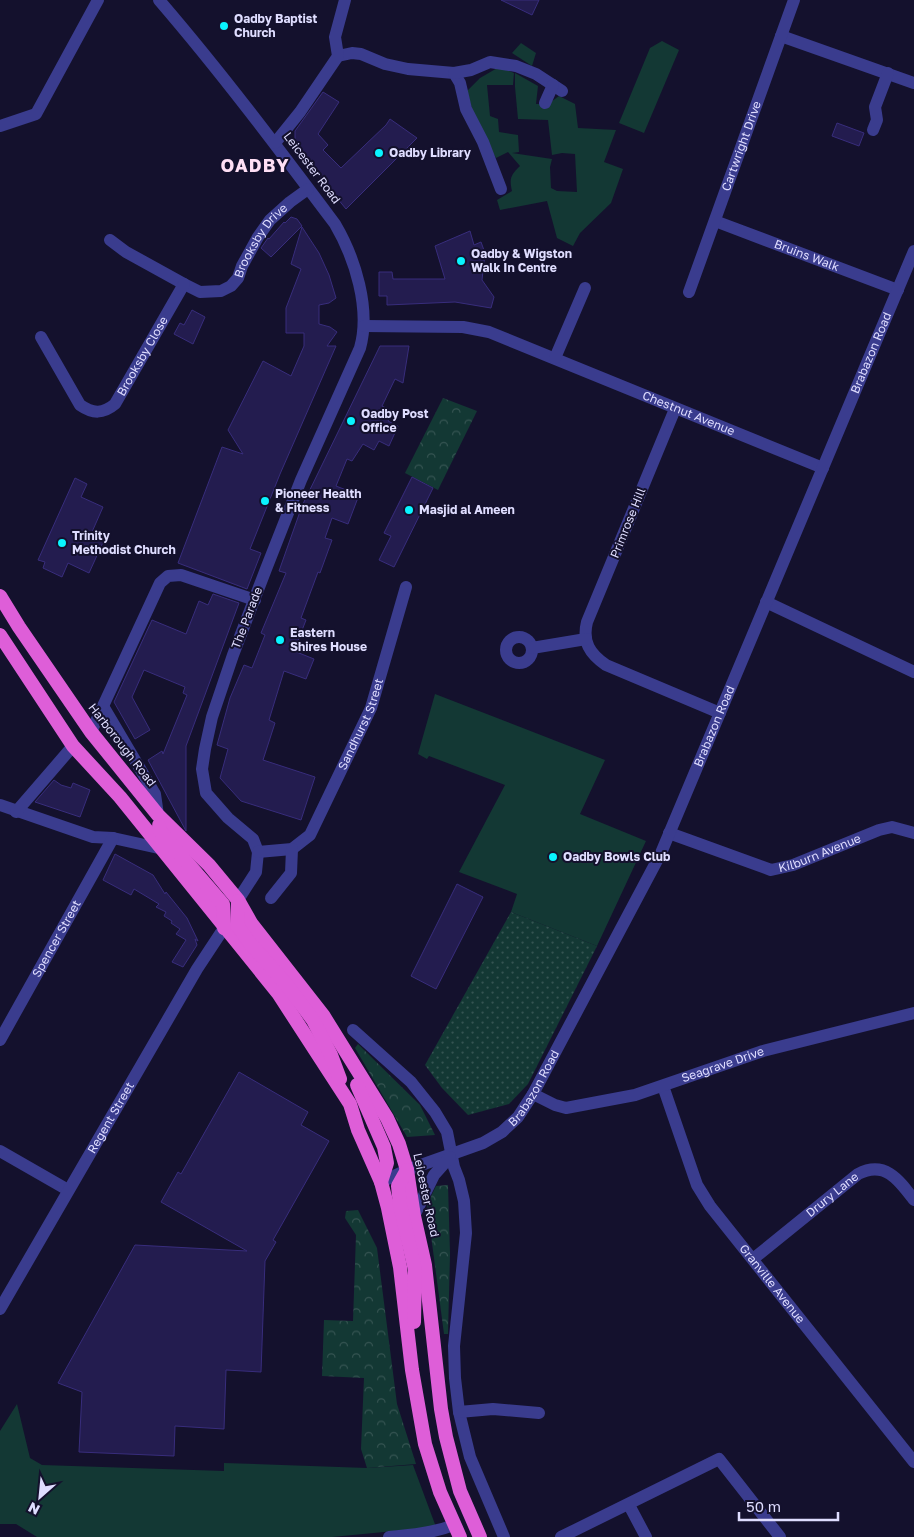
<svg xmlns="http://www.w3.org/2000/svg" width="914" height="1537" font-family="'Golos Text',sans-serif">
<defs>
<pattern id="forest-crowns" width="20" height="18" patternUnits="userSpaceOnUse" patternTransform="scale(1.25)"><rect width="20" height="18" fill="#133834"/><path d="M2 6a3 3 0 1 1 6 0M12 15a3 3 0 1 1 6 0" fill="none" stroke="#355452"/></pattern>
<pattern id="park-dots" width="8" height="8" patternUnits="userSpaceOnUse" patternTransform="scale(1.25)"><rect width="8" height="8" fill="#133834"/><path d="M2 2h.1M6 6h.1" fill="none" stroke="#355452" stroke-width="1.8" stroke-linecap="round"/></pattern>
</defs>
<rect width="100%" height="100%" fill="#14112d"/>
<!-- green -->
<g fill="#133834">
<polygon points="662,41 679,50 644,133 619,123 650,48"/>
<polygon points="521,43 536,53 532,66 512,53"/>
<path d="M 499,67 L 514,73 L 513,85 L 487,85 L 490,116 L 498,119 L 499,132 L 518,135 L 519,152 L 512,153 L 552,159 L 550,167 L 551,188 L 557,191 L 577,192 L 575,154 L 562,153 L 552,155 L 548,120 L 518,119 L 515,87 L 515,73 L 538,86 L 536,104 L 548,104 L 559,96 L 575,104 L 578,128 L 616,130 L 604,162 L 623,169 L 611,203 L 580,233 L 573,246 L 557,238 L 547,201 L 500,210 L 497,200 L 512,191 C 509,178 511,175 520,166 L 508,152 L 496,158 L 476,123 L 467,91 L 480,78 Z"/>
<polygon points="435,694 605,760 580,814 646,841 597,946 511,912 517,894 459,872 505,785 429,756 427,759 418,754"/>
<polygon points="17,1404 30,1458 42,1465 224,1471 224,1463 367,1468 413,1465 436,1527 332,1537 37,1537 16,1524 0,1524 0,1431"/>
</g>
<!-- forest -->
<g fill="url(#forest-crowns)">
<polygon points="443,398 477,411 438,490 405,473"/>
<polygon points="358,1044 420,1105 435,1135 407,1137 355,1048"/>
<polygon points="448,1185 450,1254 448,1334 444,1334 427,1205 436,1186"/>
<polygon points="358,1210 377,1248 397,1404 416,1464 367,1468 361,1449 364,1378 322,1376 324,1320 353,1321 356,1235 345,1218 346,1211"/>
</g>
<!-- park -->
<polygon fill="url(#park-dots)" points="511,912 597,946 528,1084 509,1104 468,1115 442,1088 425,1065"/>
<!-- building -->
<g fill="#231c4f" stroke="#382d7c">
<polygon points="501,0 539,0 532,15"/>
<polygon points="323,92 339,102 318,134 328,145 323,150 341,168 386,125 390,119 417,138 346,209 295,146 295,131"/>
<polygon points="837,123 864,133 859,146 832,136"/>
<polygon points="291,217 297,219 302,226 271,257 261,248 268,238 269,239 284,222 285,223"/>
<polygon points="302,227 319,253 329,275 336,298 329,303 319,305 319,324 330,327 337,332 327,346 336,346 280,474 250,549 261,553 247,589 178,563 222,447 243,454 228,430 263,361 291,376 304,346 304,333 286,333 286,308 301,269 291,264"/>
<polygon points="470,231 474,245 481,242 485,253 482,280 494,297 491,308 455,302 387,305 387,296 379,296 379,272 392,272 393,279 445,279 435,246"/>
<polygon points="192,310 205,317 193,344 174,334 180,323 184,325"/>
<polygon points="380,346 409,346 403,383 395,379 382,406 393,412 388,421 398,426 389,446 379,441 374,450 363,444 352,461 347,459 336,486 359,495 348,524 332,518 325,538 332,540 320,573 318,572 301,618 306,620 294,651 314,659 306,679 284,671 269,720 275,723 263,760 315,777 301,820 241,801 220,778 228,749 217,745 230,698 244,665 252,668 265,635 261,633 286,573 279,571 302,506"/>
<polygon points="412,477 433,488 394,567 379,560 391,536 384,533"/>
<polygon points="75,478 87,484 81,497 103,507 92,532 105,538 89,573 68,563 62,577 43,568 45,562 38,560"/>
<polygon points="213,594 239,603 186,746 186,831 148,760 162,751 163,754 187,695 183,693 185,687 144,670 132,697 150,730 135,739 114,702 152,620 186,634 199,601 208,605"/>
<polygon points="54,780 61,785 71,788 73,783 90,790 80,817 35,802"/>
<polygon points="115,854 153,875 165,894 166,892 187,918 198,941 195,939 197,945 183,967 172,962 186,940 176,934 180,929 171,923 172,921 164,916 166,912 156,907 159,904 134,889 131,895 103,880"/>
<polygon points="457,884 483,897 436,989 411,976"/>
<polygon points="239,1072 308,1112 301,1125 329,1141 273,1240 276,1242 265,1261 261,1372 226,1370 224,1429 175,1426 174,1456 79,1452 82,1392 58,1383 135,1245 247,1251 161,1202 178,1172 181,1174"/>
</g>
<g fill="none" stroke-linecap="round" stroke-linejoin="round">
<!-- minor -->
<g stroke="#3a3c8e" stroke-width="12">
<path d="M 159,0 C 221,72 278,148 335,224 C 355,258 371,309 360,348 L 301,480 L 266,569 L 233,655 L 212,717 L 205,749 L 202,769 L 206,793 L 228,818 L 253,839 L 258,852 L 256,872 L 238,900"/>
<polyline points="781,36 914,83"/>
<polyline points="338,56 352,53 361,54 385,64 408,69 454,73 460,83 466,109 483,142 501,189"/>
<polyline points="454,73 471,70 490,62 516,66 536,74 562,91"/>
<polyline points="545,103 553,85"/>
<polyline points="0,126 36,114 98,0"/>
<polyline points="873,130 877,120 875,107 888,73"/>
<polyline points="275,143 300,112 338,56 335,37 345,0"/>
<path id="s1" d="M 715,221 L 898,290"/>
<path id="s2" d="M 110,240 L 126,252 L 184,284 L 200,292 L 221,291 L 231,286 L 238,278 L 242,266 L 258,237 L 270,220 L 290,202 L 308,189"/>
<path id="s3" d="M 689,292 L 794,0"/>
<path id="s4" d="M 364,326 L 463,327 L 489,332 L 823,468"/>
<path id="s5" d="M 41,337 L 80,405 C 93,414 103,414 115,404 L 184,284"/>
<polyline points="555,358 585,288"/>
<path d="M 675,409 L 587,622 C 582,642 590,654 606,665 L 720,713"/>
<polyline points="766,602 914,672"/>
<circle cx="519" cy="650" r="13"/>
<polyline points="532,648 586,639"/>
<polyline points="103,706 155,794 158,815"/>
<polyline points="91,732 160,583 168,576 181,575 255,600"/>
<polyline points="0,805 93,837 113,838 163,849"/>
<polyline points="16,812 73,746"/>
<path id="s6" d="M 669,833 L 771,870 L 793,865 L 879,830 L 892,827 L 914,833"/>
<path id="s7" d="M 258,852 L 292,849 L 310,835 L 371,708 L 406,587"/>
<polyline points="271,898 291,873 292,849"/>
<polyline points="353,1030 411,1082 435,1112 447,1132 454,1167 459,1180 464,1201 466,1233 454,1346 455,1378 459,1412 470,1457 504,1537"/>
<path id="s8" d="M 0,1040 L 113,838"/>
<path id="s9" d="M 663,1086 L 697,1185 L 710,1206 L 914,1462"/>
<path id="s10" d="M 533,1094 L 555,1105 L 566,1108 L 635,1095 L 763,1051 L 914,1013"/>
<polyline points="0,1151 68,1190"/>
<path id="s11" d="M 381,1182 L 407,1170 L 483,1143 L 502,1132 L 518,1117 L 533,1094 L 661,853 L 914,251"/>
<polyline points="414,1216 434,1175 450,1157"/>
<path id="s12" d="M 753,1259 L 858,1174 C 885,1160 899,1180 914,1200"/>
<path id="s13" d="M 0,1309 L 197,969 L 224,928"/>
<polyline points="459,1412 493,1409 539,1413"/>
<polyline points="629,1505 646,1537"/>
<path d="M 389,1537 C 411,1535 433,1533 454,1525"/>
<polyline points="561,1537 719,1459 780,1537"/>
</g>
<!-- trunk -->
<g stroke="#de5ed8" stroke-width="14">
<polyline points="0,596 19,627 91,732 158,815 209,865 238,900 251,923 323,1015 387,1118 399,1144 407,1170 414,1216 425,1265 441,1409 446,1437 460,1491 480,1537"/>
<polyline points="0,635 73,746 120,797 278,993 350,1104 358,1130 381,1182 388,1208 400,1267 412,1370 425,1444 440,1492 460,1537"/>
<polyline points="159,825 160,831 223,904 224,928"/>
<polyline points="238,901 237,925 249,942 286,984 313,1020 331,1055 340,1079"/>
<polyline points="357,1085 384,1147 387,1163 381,1182"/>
<polyline points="407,1170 398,1186 400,1205 415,1270 414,1322"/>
</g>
</g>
<!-- markers -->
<g fill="#09f4ff" stroke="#14112d" stroke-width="2">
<circle cx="224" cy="26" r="5"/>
<circle cx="379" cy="153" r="5"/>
<circle cx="461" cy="261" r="5"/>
<circle cx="351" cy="421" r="5"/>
<circle cx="265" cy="501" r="5"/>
<circle cx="409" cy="510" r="5"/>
<circle cx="62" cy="543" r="5"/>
<circle cx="280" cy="640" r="5"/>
<circle cx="553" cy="857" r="5"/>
</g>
<g text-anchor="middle" stroke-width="4" stroke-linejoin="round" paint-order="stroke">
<!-- poi labels -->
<g font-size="12" font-weight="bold" fill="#dfddff" stroke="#14112d" text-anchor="start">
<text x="234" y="23">Oadby Baptist<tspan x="234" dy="14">Church</tspan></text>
<text x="389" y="157">Oadby Library</text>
<text x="471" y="258">Oadby &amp; Wigston<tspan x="471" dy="14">Walk In Centre</tspan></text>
<text x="361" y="418">Oadby Post<tspan x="361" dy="14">Office</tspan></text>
<text x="275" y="498">Pioneer Health<tspan x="275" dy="14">&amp; Fitness</tspan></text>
<text x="419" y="514">Masjid al Ameen</text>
<text x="72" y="540">Trinity<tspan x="72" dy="14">Methodist Church</tspan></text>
<text x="290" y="637">Eastern<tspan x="290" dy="14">Shires House</tspan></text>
<text x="563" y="861">Oadby Bowls Club</text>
</g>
<!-- street labels -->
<g font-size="12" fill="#dfddff" stroke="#14112d">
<text dy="4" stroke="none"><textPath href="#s3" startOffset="155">Cartwright Drive</textPath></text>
<text transform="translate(312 168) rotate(53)" y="4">Leicester Road</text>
<text dy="4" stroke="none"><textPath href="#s2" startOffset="191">Brooksby Drive</textPath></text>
<text dy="4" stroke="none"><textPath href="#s1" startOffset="98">Bruins Walk</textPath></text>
<text dy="4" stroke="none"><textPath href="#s11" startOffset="996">Brabazon Road</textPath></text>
<text dy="4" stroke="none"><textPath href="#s5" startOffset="172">Brooksby Close</textPath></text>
<text dy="4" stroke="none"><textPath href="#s4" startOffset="341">Chestnut Avenue</textPath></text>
<text transform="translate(628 523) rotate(-68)" y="4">Primrose Hill</text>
<text transform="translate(247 618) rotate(-69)" y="4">The Parade</text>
<text dy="4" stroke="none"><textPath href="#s7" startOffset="179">Sandhurst Street</textPath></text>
<text dy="4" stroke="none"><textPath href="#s11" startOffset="591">Brabazon Road</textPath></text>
<text transform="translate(122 745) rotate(52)" y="4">Harborough Road</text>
<text dy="4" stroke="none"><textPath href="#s6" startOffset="160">Kilburn Avenue</textPath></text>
<text dy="4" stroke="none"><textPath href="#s8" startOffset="116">Spencer Street</textPath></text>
<text dy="4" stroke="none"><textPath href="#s10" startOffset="199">Seagrave Drive</textPath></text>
<text dy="4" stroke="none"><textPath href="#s11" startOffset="186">Brabazon Road</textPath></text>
<text dy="4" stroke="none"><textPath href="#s13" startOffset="221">Regent Street</textPath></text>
<text transform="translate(426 1195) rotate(78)" y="4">Leicester Road</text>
<text dy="4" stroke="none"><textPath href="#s12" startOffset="102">Drury Lane</textPath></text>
<text dy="4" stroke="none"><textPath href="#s9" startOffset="229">Granville Avenue</textPath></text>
</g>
<!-- district labels -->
<g font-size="18" font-weight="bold" letter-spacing="1" fill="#ffdff5" stroke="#14112d">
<text x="255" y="172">OADBY</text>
</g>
</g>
<!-- north arrow -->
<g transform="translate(40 1497) rotate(207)" stroke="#14112d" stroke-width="4" paint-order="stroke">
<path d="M0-4L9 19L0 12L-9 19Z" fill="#dfddff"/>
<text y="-8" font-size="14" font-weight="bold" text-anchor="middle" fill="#dfddff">N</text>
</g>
<!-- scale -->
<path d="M739 1512v8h99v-8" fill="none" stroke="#dfddff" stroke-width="2.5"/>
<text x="746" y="1512" font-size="15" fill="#dfddff" stroke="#14112d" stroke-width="4" paint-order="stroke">50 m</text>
</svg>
